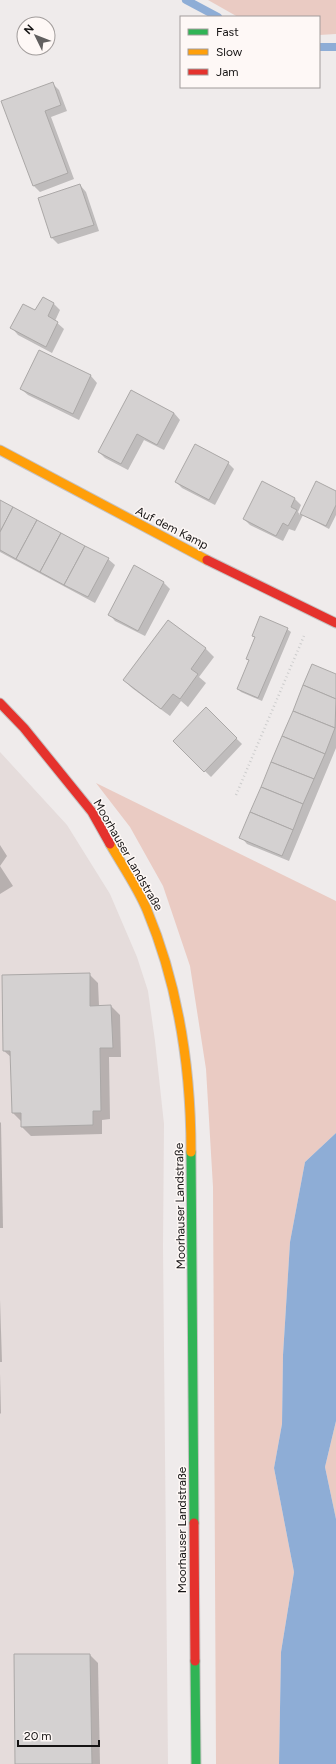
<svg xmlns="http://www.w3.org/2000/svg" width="336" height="1764" font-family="Figtree,sans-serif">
<rect width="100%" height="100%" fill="#efebeb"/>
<!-- built -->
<polygon fill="#e5dcdb" points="0,752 67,825 110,894 137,957 148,991 155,1041 164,1124 163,1246 168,1764 0,1764"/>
<!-- green -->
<g fill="#eacbc3">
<polygon points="208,0 336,0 336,34 319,35 319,17 238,17"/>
<polygon points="96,783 336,901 336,1133 305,1162 290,1242 283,1355 282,1424 274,1468 294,1572 281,1652 279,1764 216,1764 213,1187 206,1069 190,966 163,886 130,827"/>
<polygon points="336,1421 336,1519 325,1467"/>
</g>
<!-- water -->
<polygon fill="#8eadd6" points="336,1133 336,1421 325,1467 336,1519 336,1764 279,1764 281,1652 294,1572 274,1468 282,1424 283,1355 290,1242 305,1162"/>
<!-- shadow -->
<g fill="#0003">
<polygon points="52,83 59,90 67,111 51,117 74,179 40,192 33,185 3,102"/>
<polygon points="80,185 86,192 99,231 58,244 52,238 39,199"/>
<polygon points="43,298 54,304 60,310 55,321 64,329 52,353 18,335 12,328 36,312"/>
<polygon points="39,352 91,376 97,383 79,420 28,395 21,389"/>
<polygon points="174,413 180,420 164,450 144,440 128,470 105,458 99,452"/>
<polygon points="228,463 234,469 215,505 182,488 176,482"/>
<polygon points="317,482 336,492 336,515 329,529 303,515 295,531 289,529 283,541 250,525 244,519 295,499 301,505 298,512 300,515"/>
<polygon points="0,501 108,559 115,565 95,603 0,552"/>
<polygon points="134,567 164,583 170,589 145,636 115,621 109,614"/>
<polygon points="168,621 206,649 214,657 199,677 206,683 188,707 181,701 170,716 132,688 124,680"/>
<polygon points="287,629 291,632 262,701 241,692 238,689 250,661 247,658 256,638 253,636"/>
<polygon points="313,665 336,675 336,697 307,685 307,688 336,700 336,748 289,861 247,844 241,837"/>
<polygon points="206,709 242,744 211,777 174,741"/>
<polygon points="0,845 7,856 0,866 13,886 0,894"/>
<polygon points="89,974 98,983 99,1006 111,1006 120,1015 121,1057 109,1057 110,1119 102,1120 102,1134 31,1136 22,1127 22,1122 13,1113 11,1057 4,1051"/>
<polygon points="0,1122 1,1123 3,1228 0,1228"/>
<polygon points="0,1300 2,1362 0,1362"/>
<polygon points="0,1373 1,1413 0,1414"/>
<polygon points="15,1655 90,1655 98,1663 100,1764 16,1764"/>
</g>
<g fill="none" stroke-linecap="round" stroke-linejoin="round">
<!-- stream -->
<g stroke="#8eadd6" stroke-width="8">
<polyline points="186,0 218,17"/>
<polyline points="319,47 336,47"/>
</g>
</g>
<!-- building -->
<g fill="#d4d1d1" stroke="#aba8a7">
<polygon points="53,82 61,105 45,111 68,173 33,186 1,101"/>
<polygon points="80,184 94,225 51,238 38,198"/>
<polygon points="43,297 54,303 48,316 58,322 46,347 10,328 23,304 35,310"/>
<polygon points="39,350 91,375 73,414 20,389"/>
<polygon points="131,390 174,413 157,445 137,434 121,464 98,452"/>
<polygon points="195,444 229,462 209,500 175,482"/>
<polygon points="262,481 295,498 291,507 297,510 288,526 283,523 276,536 243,519"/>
<polygon points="316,481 336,491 336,505 326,526 300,514"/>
<polygon points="0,500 13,507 0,532"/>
<polygon points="13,507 37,520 16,559 0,550 0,532"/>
<polygon points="37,520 61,533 40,572 16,559"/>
<polygon points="61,533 85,546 64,585 40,572"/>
<polygon points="85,546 109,558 88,597 64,585"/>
<polygon points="134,565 164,582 138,631 108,615"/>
<polygon points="260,616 288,628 258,698 237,689 249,660 246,659 255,637 252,636"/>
<polygon points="168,620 206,648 191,669 198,674 180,699 173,694 161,709 123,680"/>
<polygon points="312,664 336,674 336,699 303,685"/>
<polygon points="303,685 336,699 335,728 293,711"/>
<polygon points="206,707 237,738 204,772 173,741"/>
<polygon points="293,711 335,728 325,754 282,736"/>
<polygon points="282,736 325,754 314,779 271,762"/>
<polygon points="271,762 314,779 303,804 261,787"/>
<polygon points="261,787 303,804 293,830 250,812"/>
<polygon points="250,812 293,830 282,856 239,838"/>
<polygon points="90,973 90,1006 111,1005 113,1048 100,1048 101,1111 93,1111 93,1125 21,1127 21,1113 12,1113 10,1051 3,1051 2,975"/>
<polygon points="14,1654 90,1654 92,1764 15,1764"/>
</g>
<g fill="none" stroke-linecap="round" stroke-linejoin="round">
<defs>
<g id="fast">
<polyline points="191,1152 194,1523"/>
<polyline points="195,1661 196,1764"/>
</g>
<g id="slow">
<polyline points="0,450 207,560"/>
<path d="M 110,844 C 122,865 138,888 147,910 C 179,987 191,1069 191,1152"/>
</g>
<g id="jam">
<polyline points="207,560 336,623"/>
<polyline points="0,703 24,728 92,812 110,844"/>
<polyline points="194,1523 195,1661"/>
</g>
</defs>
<!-- fast casing -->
<use href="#fast" stroke="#c5c2c2" stroke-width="11"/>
<!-- slow casing -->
<use href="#slow" stroke="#c5c2c2" stroke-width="11"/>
<!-- jam casing -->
<use href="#jam" stroke="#c5c2c2" stroke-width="11"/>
<!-- path -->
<polyline stroke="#cdcdcd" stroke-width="2.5" stroke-dasharray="1 3" stroke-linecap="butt" points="236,795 304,636"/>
<!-- fast -->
<use href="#fast" stroke="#30b455" stroke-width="9"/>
<!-- slow -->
<use href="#slow" stroke="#ff9f0a" stroke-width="9"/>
<!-- jam -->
<use href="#jam" stroke="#e5322d" stroke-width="9"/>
</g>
<g text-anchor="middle" stroke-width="3" stroke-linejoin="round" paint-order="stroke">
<!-- street labels -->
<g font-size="12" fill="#151313" stroke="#fef8f6">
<text transform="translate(172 528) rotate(27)" y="4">Auf dem Kamp</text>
<text transform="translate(128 855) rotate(60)" y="4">Moorhauser Landstraße</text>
<text transform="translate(180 1206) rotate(-91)" y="4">Moorhauser Landstraße</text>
<text transform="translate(182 1530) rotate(-90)" y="4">Moorhauser Landstraße</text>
</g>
</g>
<!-- legend -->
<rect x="180" y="16" width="140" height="72" fill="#fef8f6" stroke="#a19c9b"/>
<rect x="188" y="29" width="20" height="6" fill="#30b455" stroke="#a19c9b"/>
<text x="216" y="36" font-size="12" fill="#151313">Fast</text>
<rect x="188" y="49" width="20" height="6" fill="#ff9f0a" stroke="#a19c9b"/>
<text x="216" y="56" font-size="12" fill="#151313">Slow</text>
<rect x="188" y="69" width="20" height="6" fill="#e5322d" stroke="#a19c9b"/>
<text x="216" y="76" font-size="12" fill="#151313">Jam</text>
<!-- north arrow -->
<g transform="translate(36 36) rotate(313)"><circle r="19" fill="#fef8f6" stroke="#a19c9b"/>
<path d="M0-3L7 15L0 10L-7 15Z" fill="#615f5f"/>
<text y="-6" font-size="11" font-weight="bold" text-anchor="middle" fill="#151313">N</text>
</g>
<!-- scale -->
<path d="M18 1740v6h81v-6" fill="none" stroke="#151313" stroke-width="2"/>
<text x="24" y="1740" font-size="12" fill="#151313" stroke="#fef8f6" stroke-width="3" paint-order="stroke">20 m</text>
</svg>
